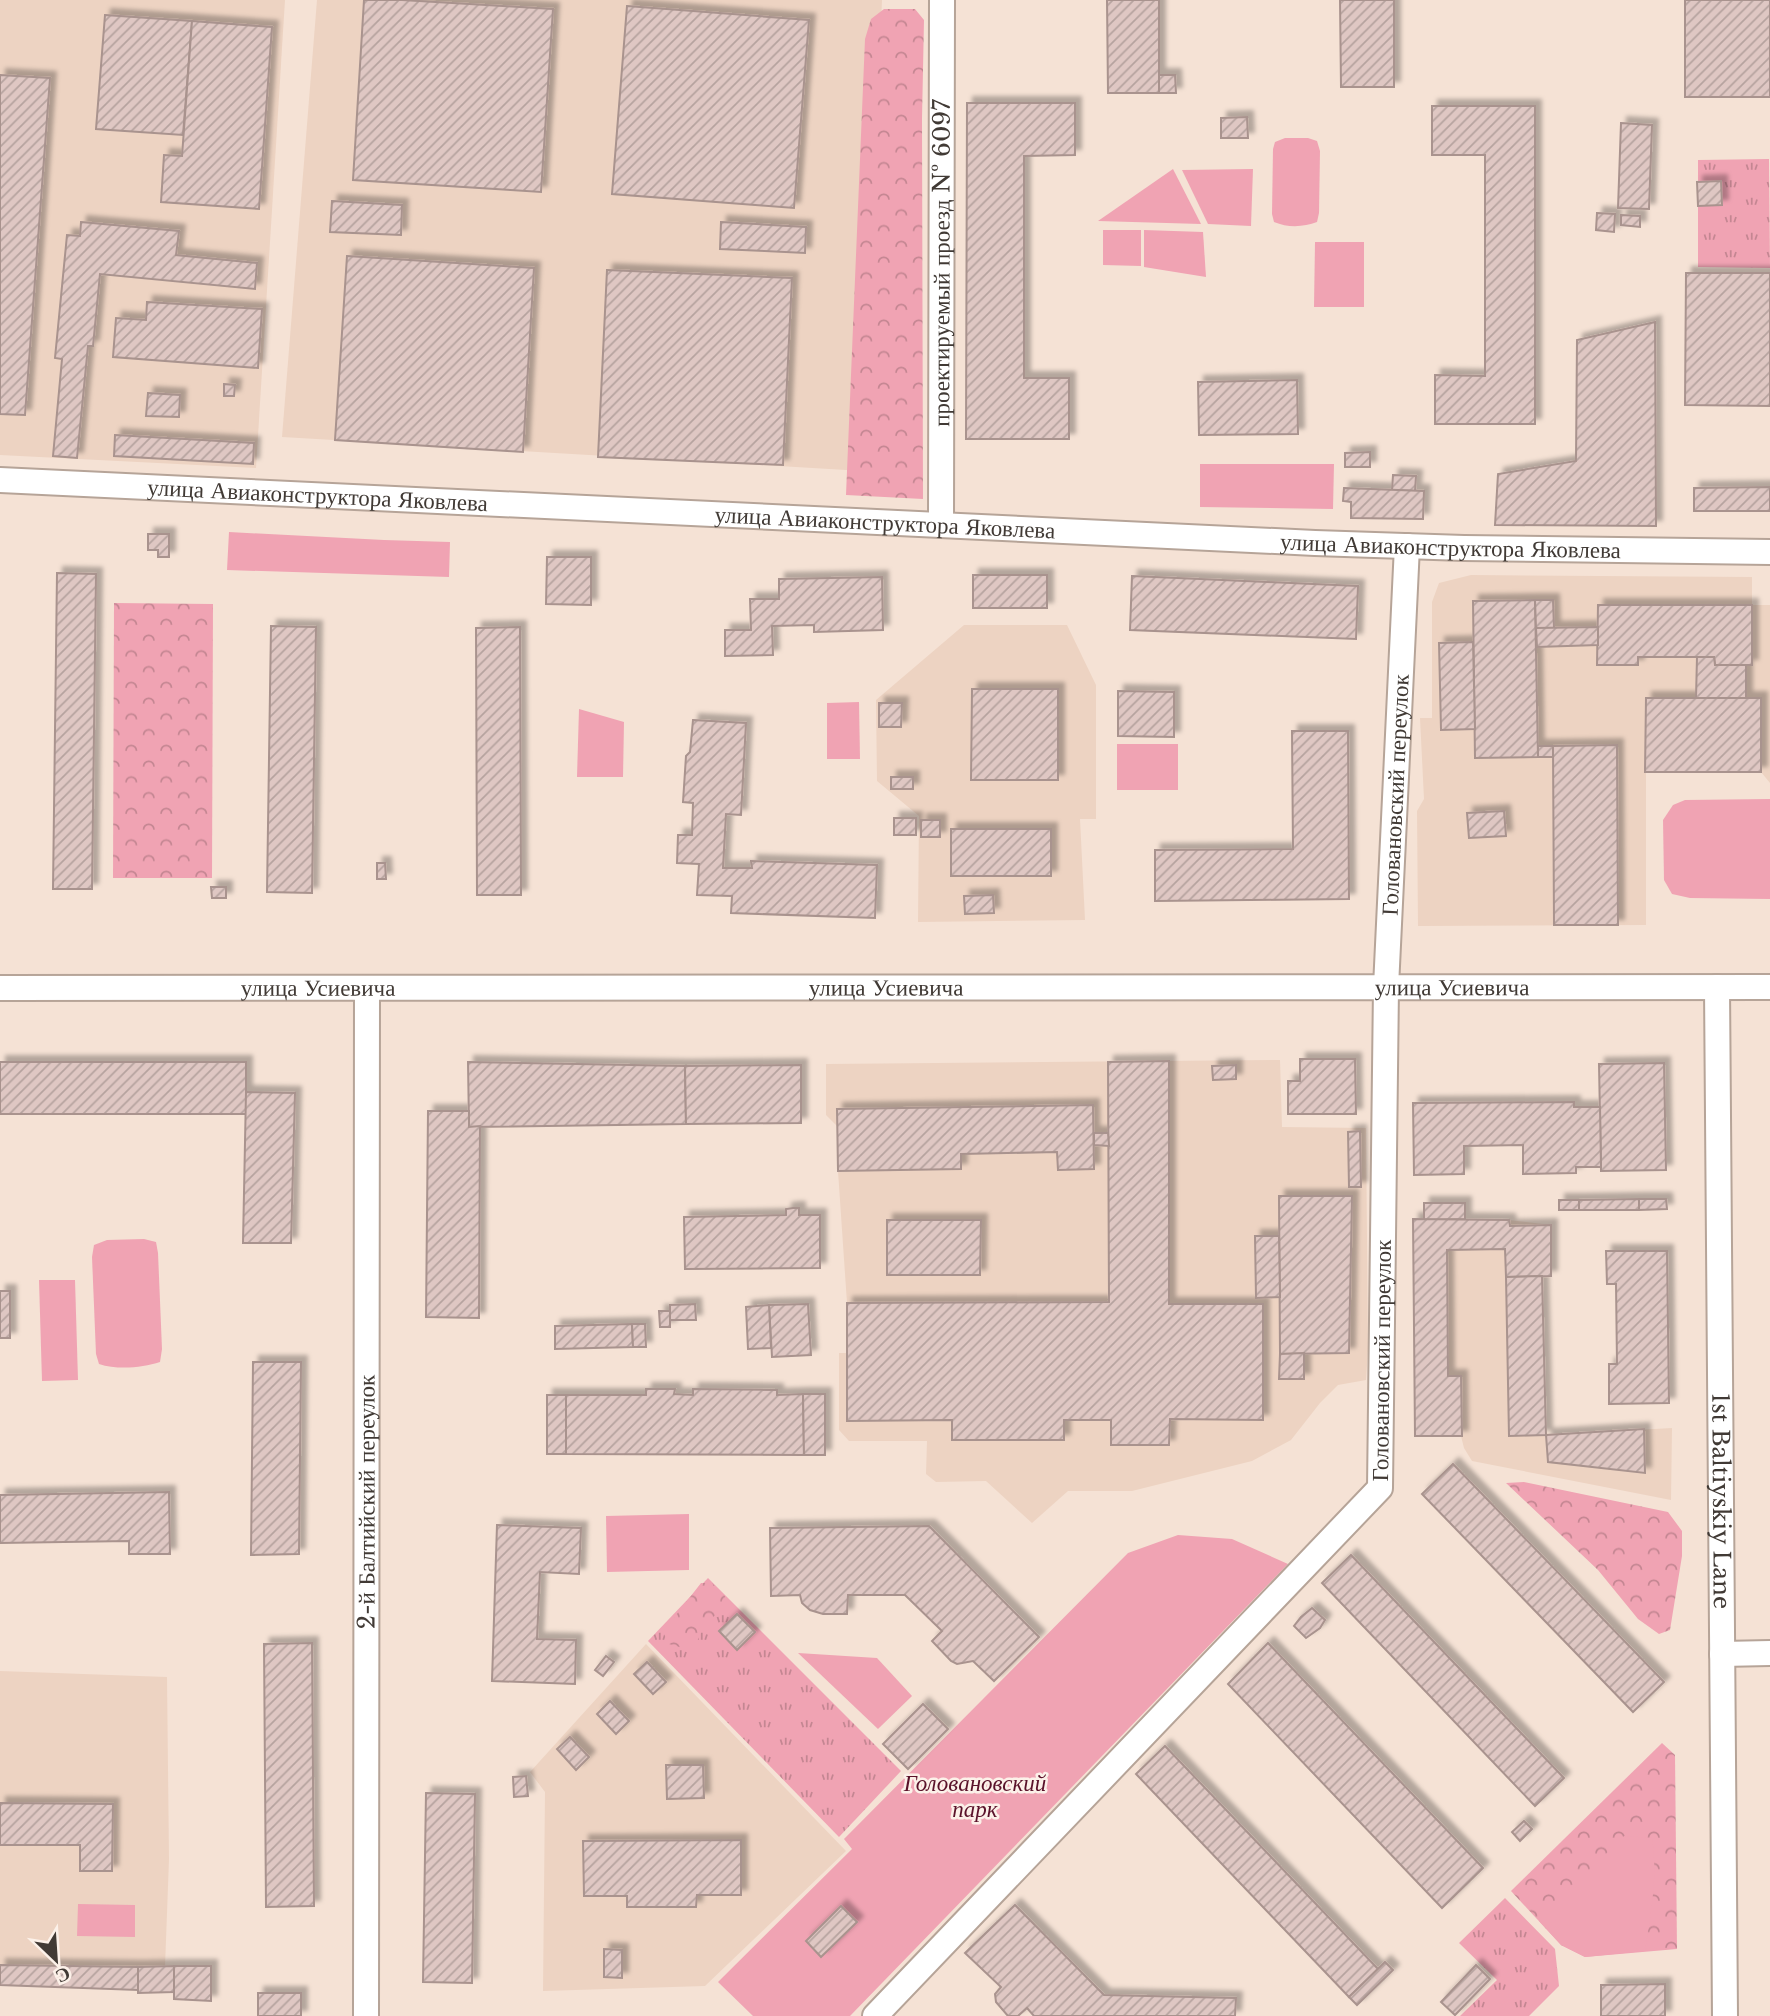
<svg xmlns="http://www.w3.org/2000/svg" width="1770" height="2016" font-family="'Libre Baskerville',serif">
<defs>
<pattern id="grass-tufts" width="24" height="20" patternUnits="userSpaceOnUse" patternTransform="scale(1.75)"><rect width="24" height="20" fill="#f0a3b3"/><path d="M3 7l-1-3M5 7V3M7 7l1-3M15 17l-1-3M17 17v-4M19 17l1-3" fill="none" stroke="#c48692"/></pattern>
<pattern id="forest-crowns" width="20" height="18" patternUnits="userSpaceOnUse" patternTransform="scale(1.75)"><rect width="20" height="18" fill="#f0a3b3"/><path d="M2 6a3 3 0 1 1 6 0M12 15a3 3 0 1 1 6 0" fill="none" stroke="#c48692"/></pattern>
<pattern id="building-hatch" width="6" height="6" patternUnits="userSpaceOnUse" patternTransform="scale(1.75)"><rect width="6" height="6" fill="#dfc7c3"/><path d="M-1 1l2-2M0 6l6-6M5 7l2-2" fill="none" stroke="#b6a39f"/></pattern>
<filter id="shadow"><feDropShadow dx="6" dy="-6" stdDeviation="2" flood-color="#0004"/></filter>
</defs>
<rect width="100%" height="100%" fill="#f5e2d5"/>
<!-- built -->
<g fill="#edd3c2">
<polygon points="0,0 285,0 256,468 0,455"/>
<polygon points="317,0 882,0 863,471 282,437"/>
<polygon points="1471,575 1752,577 1752,605 1770,605 1770,783 1761,772 1646,772 1646,925 1418,926 1417,811 1424,799 1420,718 1432,718 1432,602 1439,583"/>
<polygon points="964,625 1067,625 1096,685 1096,819 1080,819 1085,920 918,922 919,816 877,781 876,700"/>
<polygon points="1280,1060 1282,1127 1366,1128 1368,1350 1366,1380 1338,1385 1320,1403 1291,1440 1252,1461 1132,1491 1068,1491 1032,1523 986,1481 936,1482 926,1474 927,1441 849,1441 839,1430 839,1353 847,1353 847,1303 838,1171 837,1126 826,1115 826,1064"/>
<polygon points="1413,1219 1509,1220 1551,1225 1551,1276 1542,1277 1546,1435 1672,1428 1671,1500 1472,1461 1464,1448 1461,1436 1415,1436"/>
<polygon points="646,1644 846,1851 705,1986 543,1991 545,1792 530,1772"/>
<polygon points="0,1671 167,1677 169,1859 165,1967 0,1965"/>
</g>
<!-- grass -->
<g fill="url(#grass-tufts)">
<polygon points="1769,159 1770,268 1698,267 1698,160"/>
<polygon points="708,1578 901,1771 839,1837 648,1641"/>
<polygon points="1505,1898 1555,1949 1559,1986 1529,2016 1460,2016 1497,1980 1459,1943"/>
</g>
<!-- forest -->
<g fill="url(#forest-crowns)">
<polygon points="884,9 915,9 924,20 922,119 923,499 846,495 865,39 871,19"/>
<polygon points="114,603 213,604 212,878 113,878"/>
<polygon points="1524,1482 1668,1512 1682,1531 1682,1556 1670,1630 1659,1634 1638,1619 1598,1570 1506,1483"/>
<polygon points="701,1583 712,1583 725,1596 725,1608 705,1623 693,1651 669,1644 663,1632"/>
<polygon points="1662,1743 1675,1755 1677,1949 1585,1957 1561,1945 1511,1891"/>
</g>
<!-- park -->
<g fill="#f0a3b3">
<path d="M 1285,138 L 1308,138 L 1317,141 L 1320,151 L 1319,213 L 1317,222 C 1304,227 1288,228 1274,222 L 1272,214 L 1273,149 L 1275,142 Z"/>
<polygon points="1173,169 1201,224 1098,221"/>
<polygon points="1253,169 1251,226 1208,224 1182,170"/>
<polygon points="1103,230 1141,230 1141,266 1103,265"/>
<polygon points="1144,230 1203,232 1206,277 1144,267"/>
<polygon points="1315,242 1364,242 1364,307 1314,307"/>
<polygon points="1200,464 1334,464 1333,509 1200,507"/>
<polygon points="229,532 384,540 450,542 449,577 227,570"/>
<polygon points="859,702 860,759 827,759 827,703"/>
<polygon points="579,709 624,722 623,777 577,777"/>
<rect x="1117" y="744" width="61" height="46"/>
<polygon points="1770,799 1770,899 1690,898 1672,894 1664,880 1663,820 1673,805 1685,800"/>
<path d="M 144,1239 L 156,1242 L 158,1253 L 162,1349 L 160,1362 C 142,1368 117,1370 99,1364 L 96,1354 L 92,1257 L 94,1245 L 107,1240 Z"/>
<polygon points="39,1280 75,1280 78,1380 42,1381"/>
<polygon points="689,1514 689,1570 607,1572 606,1516"/>
<polygon points="1178,1535 1232,1539 1288,1564 850,2016 753,2016 718,1982 852,1849 844,1839 1128,1553"/>
<polygon points="798,1653 877,1658 912,1696 878,1729"/>
<path d="M 1624,1836 L 1652,1838 C 1658,1877 1651,1913 1645,1951 L 1585,1957 L 1561,1945 L 1539,1921 Z"/>
<polygon points="78,1904 135,1905 135,1937 77,1936"/>
</g>
<!-- building -->
<g fill="url(#building-hatch)" stroke="#a9938e" stroke-width="2" filter="url(#shadow)">
<polygon points="364,0 402,0 553,9 541,192 353,180"/>
<polygon points="1107,0 1159,0 1159,93 1108,93"/>
<polygon points="1340,0 1394,0 1394,87 1341,87"/>
<rect x="1685" y="0" width="85" height="97"/>
<polygon points="627,6 809,20 794,208 612,194"/>
<polygon points="105,15 192,21 183,135 96,129"/>
<polygon points="192,21 272,27 259,209 161,202 164,155 182,156"/>
<polygon points="0,75 50,78 25,415 0,414"/>
<polygon points="1159,75 1175,75 1176,93 1159,93"/>
<polygon points="967,103 1075,103 1075,155 1024,156 1024,378 1069,378 1069,439 966,439"/>
<polygon points="1432,106 1535,106 1535,424 1435,424 1435,375 1485,376 1485,155 1432,155"/>
<polygon points="1247,117 1248,138 1221,138 1221,118"/>
<polygon points="1621,123 1652,125 1649,209 1618,208"/>
<polygon points="1721,181 1722,205 1698,206 1697,182"/>
<polygon points="332,201 402,205 401,235 330,232"/>
<polygon points="1597,213 1615,214 1614,232 1596,230"/>
<polygon points="1621,215 1640,216 1640,227 1621,225"/>
<polygon points="81,222 179,231 176,255 257,263 255,289 100,274 93,346 88,346 77,458 53,456 62,359 55,358 67,235 80,236"/>
<polygon points="721,222 806,227 805,253 720,249"/>
<polygon points="347,256 534,268 523,452 335,440"/>
<polygon points="607,270 792,278 783,465 598,457"/>
<polygon points="1686,273 1770,273 1770,406 1685,405"/>
<polygon points="147,302 262,309 258,368 113,357 116,318 146,320"/>
<polygon points="1655,322 1656,526 1495,525 1498,474 1576,461 1577,340"/>
<polygon points="1297,380 1298,434 1199,435 1198,382"/>
<polygon points="224,384 235,385 234,396 224,396"/>
<polygon points="148,393 180,395 179,417 146,416"/>
<polygon points="115,435 254,443 253,464 114,456"/>
<polygon points="1370,452 1370,467 1345,467 1345,453"/>
<polygon points="1393,475 1416,476 1415,491 1392,490"/>
<polygon points="1770,487 1770,511 1694,511 1694,488"/>
<polygon points="1344,488 1424,491 1423,519 1351,518 1351,502 1343,501"/>
<polygon points="148,534 169,534 169,557 158,557 158,550 148,550"/>
<polygon points="547,557 591,557 591,605 546,604"/>
<polygon points="57,573 96,574 92,889 53,889"/>
<rect x="973" y="575" width="74" height="33"/>
<polygon points="1132,576 1358,586 1356,639 1130,630"/>
<polygon points="882,577 883,630 814,632 814,625 772,626 773,655 725,656 725,630 751,630 750,599 779,599 779,579"/>
<polygon points="1535,600 1538,757 1475,758 1473,601"/>
<polygon points="1535,600 1553,600 1554,628 1536,628"/>
<polygon points="1598,605 1752,605 1752,665 1715,665 1714,657 1638,657 1638,665 1597,665"/>
<polygon points="271,626 316,627 312,893 267,892"/>
<polygon points="520,627 521,895 477,895 476,628"/>
<polygon points="1598,627 1598,645 1537,647 1536,628"/>
<polygon points="1473,642 1475,729 1441,730 1439,643"/>
<polygon points="1697,657 1714,657 1715,665 1746,665 1746,699 1696,698"/>
<polygon points="972,689 1058,689 1058,780 971,780"/>
<polygon points="1118,691 1174,692 1174,737 1118,736"/>
<polygon points="1646,698 1761,698 1761,772 1645,772"/>
<polygon points="879,703 902,703 901,727 879,727"/>
<polygon points="693,720 746,723 741,815 726,814 723,868 752,868 751,861 877,865 875,918 731,913 732,896 697,895 699,864 677,863 678,835 692,835 693,803 683,802 686,756 690,752"/>
<polygon points="1292,731 1348,731 1349,899 1155,901 1155,850 1293,849"/>
<polygon points="1617,745 1618,925 1554,925 1553,746"/>
<rect x="1538" y="746" width="15" height="11"/>
<rect x="891" y="777" width="22" height="12"/>
<polygon points="1504,811 1506,836 1469,838 1467,813"/>
<rect x="894" y="818" width="22" height="17"/>
<rect x="921" y="820" width="19" height="17"/>
<rect x="951" y="829" width="100" height="47"/>
<polygon points="377,863 385,863 386,879 377,879"/>
<polygon points="211,887 226,887 226,898 212,898"/>
<polygon points="993,895 994,913 965,914 964,896"/>
<polygon points="1300,1059 1355,1059 1356,1114 1288,1114 1288,1081 1300,1081"/>
<polygon points="1169,1061 1169,1304 1263,1304 1263,1420 1170,1419 1169,1445 1111,1445 1111,1420 1064,1420 1064,1440 952,1440 952,1420 847,1421 847,1303 1109,1302 1108,1062"/>
<rect x="0" y="1062" width="246" height="52"/>
<polygon points="468,1062 685,1066 686,1124 469,1127"/>
<polygon points="1664,1063 1666,1170 1601,1171 1599,1064"/>
<polygon points="801,1065 801,1123 686,1124 685,1066"/>
<polygon points="1236,1065 1236,1079 1213,1080 1212,1066"/>
<polygon points="246,1092 295,1093 291,1243 243,1243"/>
<polygon points="1574,1102 1574,1107 1600,1107 1601,1167 1576,1167 1576,1173 1523,1174 1523,1145 1464,1146 1464,1174 1414,1175 1413,1103"/>
<polygon points="1093,1105 1094,1169 1058,1170 1057,1152 961,1154 961,1169 838,1171 837,1109"/>
<polygon points="428,1111 469,1111 469,1127 480,1126 479,1318 426,1317"/>
<polygon points="1360,1131 1361,1187 1349,1187 1348,1132"/>
<polygon points="1094,1133 1108,1133 1109,1146 1094,1145"/>
<polygon points="1279,1196 1352,1196 1349,1353 1280,1354"/>
<polygon points="1639,1199 1666,1199 1667,1209 1639,1210"/>
<polygon points="1639,1199 1639,1210 1579,1210 1579,1200"/>
<rect x="1559" y="1200" width="20" height="10"/>
<polygon points="1424,1203 1465,1203 1465,1219 1424,1220"/>
<polygon points="793,1208 799,1208 799,1215 820,1215 820,1268 685,1269 684,1217 786,1215 786,1209"/>
<polygon points="1413,1219 1509,1220 1510,1226 1551,1225 1551,1276 1506,1277 1505,1249 1447,1250 1448,1376 1461,1376 1462,1436 1415,1436"/>
<polygon points="887,1220 981,1220 980,1275 887,1275"/>
<polygon points="1255,1236 1279,1236 1280,1297 1256,1298"/>
<polygon points="1606,1251 1667,1251 1669,1403 1609,1404 1609,1364 1617,1364 1616,1284 1607,1284"/>
<polygon points="1542,1276 1546,1435 1509,1436 1506,1277"/>
<rect x="0" y="1291" width="10" height="47"/>
<polygon points="695,1304 696,1320 670,1320 670,1305"/>
<polygon points="808,1304 811,1355 772,1357 769,1305"/>
<polygon points="769,1305 771,1348 748,1349 746,1307"/>
<polygon points="659,1311 670,1311 670,1327 660,1327"/>
<polygon points="632,1324 633,1347 555,1349 555,1326"/>
<polygon points="632,1324 645,1324 646,1347 633,1347"/>
<polygon points="1304,1353 1304,1379 1279,1379 1280,1354"/>
<polygon points="253,1362 301,1362 299,1554 251,1555"/>
<polygon points="646,1389 675,1389 674,1394 693,1395 693,1389 777,1390 777,1395 803,1394 804,1455 566,1454 566,1395 646,1395"/>
<polygon points="803,1394 825,1394 825,1455 804,1455"/>
<rect x="547" y="1395" width="19" height="59"/>
<polygon points="1644,1429 1645,1473 1548,1462 1546,1435"/>
<polygon points="1453,1464 1664,1682 1633,1712 1422,1494"/>
<polygon points="169,1492 170,1554 129,1554 129,1541 0,1543 0,1495"/>
<polygon points="497,1525 581,1528 579,1574 540,1572 537,1639 576,1640 575,1684 492,1681"/>
<polygon points="929,1526 1039,1637 994,1681 973,1661 957,1664 951,1661 932,1641 942,1631 905,1595 848,1595 847,1614 823,1614 810,1610 802,1603 800,1595 771,1596 770,1528"/>
<polygon points="1351,1555 1564,1778 1535,1806 1322,1583"/>
<polygon points="1312,1608 1325,1620 1320,1628 1306,1638 1294,1626 1301,1617"/>
<polygon points="737,1614 755,1632 737,1650 719,1631"/>
<polygon points="312,1643 314,1906 266,1907 264,1644"/>
<polygon points="1268,1643 1483,1868 1442,1908 1228,1684"/>
<polygon points="606,1656 614,1662 603,1676 595,1670"/>
<polygon points="647,1662 666,1682 653,1694 634,1674"/>
<polygon points="610,1701 629,1721 616,1734 597,1714"/>
<polygon points="923,1704 948,1729 908,1769 883,1744"/>
<polygon points="570,1737 589,1757 576,1770 557,1749"/>
<polygon points="1165,1746 1378,1969 1349,1997 1136,1774"/>
<polygon points="666,1765 703,1765 704,1798 667,1799"/>
<polygon points="526,1776 528,1796 514,1797 513,1777"/>
<polygon points="426,1793 475,1794 472,1983 423,1982"/>
<polygon points="0,1803 113,1804 112,1871 80,1871 80,1845 0,1845"/>
<polygon points="1524,1821 1532,1829 1520,1841 1512,1832"/>
<polygon points="741,1840 741,1895 697,1895 696,1907 627,1907 627,1896 584,1896 583,1841"/>
<polygon points="1015,1905 1104,1995 1236,1998 1235,2016 1034,2016 1027,2008 1018,2016 1008,2016 996,2002 995,1994 1001,1987 965,1953"/>
<polygon points="841,1906 857,1922 821,1957 806,1941"/>
<polygon points="604,1949 622,1950 622,1978 604,1977"/>
<polygon points="1385,1962 1393,1970 1357,2005 1349,1997"/>
<polygon points="0,1965 138,1967 138,1990 0,1985"/>
<polygon points="1476,1965 1490,1979 1455,2015 1441,2002"/>
<polygon points="174,1966 174,1992 138,1993 138,1967"/>
<polygon points="174,1966 211,1966 211,2001 174,1999"/>
<polygon points="1665,1984 1665,2016 1601,2016 1601,1985"/>
<rect x="258" y="1993" width="43" height="23"/>
</g>
<g fill="none" stroke-linecap="round" stroke-linejoin="round">
<defs>
<g id="minor">
<path id="s1" d="M 0,480 L 1315,543 L 1464,548 L 1770,552"/>
<path id="s2" d="M 941,525 L 942,0"/>
<path id="s3" d="M 1717,987 L 1725,2016"/>
<path id="s4" d="M 0,988 L 1770,987"/>
<polyline points="1722,1654 1770,1653"/>
<path id="s5" d="M 366,2016 L 367,988"/>
<path id="s6" d="M 875,2016 L 1380,1488 L 1386,987 L 1407,546"/>
</g>
</defs>
<!-- minor casing -->
<use href="#minor" stroke="#b6a498" stroke-width="28"/>
<!-- minor -->
<use href="#minor" stroke="#fff" stroke-width="24"/>
</g>
<g text-anchor="middle" stroke-width="5" stroke-linejoin="round" paint-order="stroke">
<!-- street labels -->
<g font-size="23" fill="#413a35" stroke="#fcf1e9">
<text dy="8" stroke="none"><textPath href="#s2" startOffset="262">проектируемый проезд № 6097</textPath></text>
<text dy="8" stroke="none"><textPath href="#s1" startOffset="318">улица Авиаконструктора Яковлева</textPath></text>
<text dy="8" stroke="none"><textPath href="#s1" startOffset="886">улица Авиаконструктора Яковлева</textPath></text>
<text dy="8" stroke="none"><textPath href="#s1" startOffset="1452">улица Авиаконструктора Яковлева</textPath></text>
<text dy="8" stroke="none"><textPath href="#s6" startOffset="1424">Головановский переулок</textPath></text>
<text dy="8" stroke="none"><textPath href="#s4" startOffset="318">улица Усиевича</textPath></text>
<text dy="8" stroke="none"><textPath href="#s4" startOffset="886">улица Усиевича</textPath></text>
<text dy="8" stroke="none"><textPath href="#s4" startOffset="1452">улица Усиевича</textPath></text>
<text dy="8" stroke="none"><textPath href="#s6" startOffset="858">Головановский переулок</textPath></text>
<text dy="8" stroke="none"><textPath href="#s5" startOffset="514">2-й Балтийский переулок</textPath></text>
<text dy="8" stroke="none"><textPath href="#s3" startOffset="514">1st Baltiyskiy Lane</textPath></text>
</g>
<!-- park labels -->
<g font-size="23" font-style="italic" fill="#5a122a" stroke="#fcf1e9">
<text x="975" y="1791">Головановский<tspan x="975" dy="26">парк</tspan></text>
</g>
</g>
<!-- north arrow -->
<g transform="translate(56 1960) rotate(155)" stroke="#fcf1e9" stroke-width="5" paint-order="stroke">
<path d="M0-5L12 26L0 18L-12 26Z" fill="#413a35"/>
<text y="-10" font-size="19" font-weight="bold" text-anchor="middle" fill="#413a35">С</text>
</g>
</svg>
